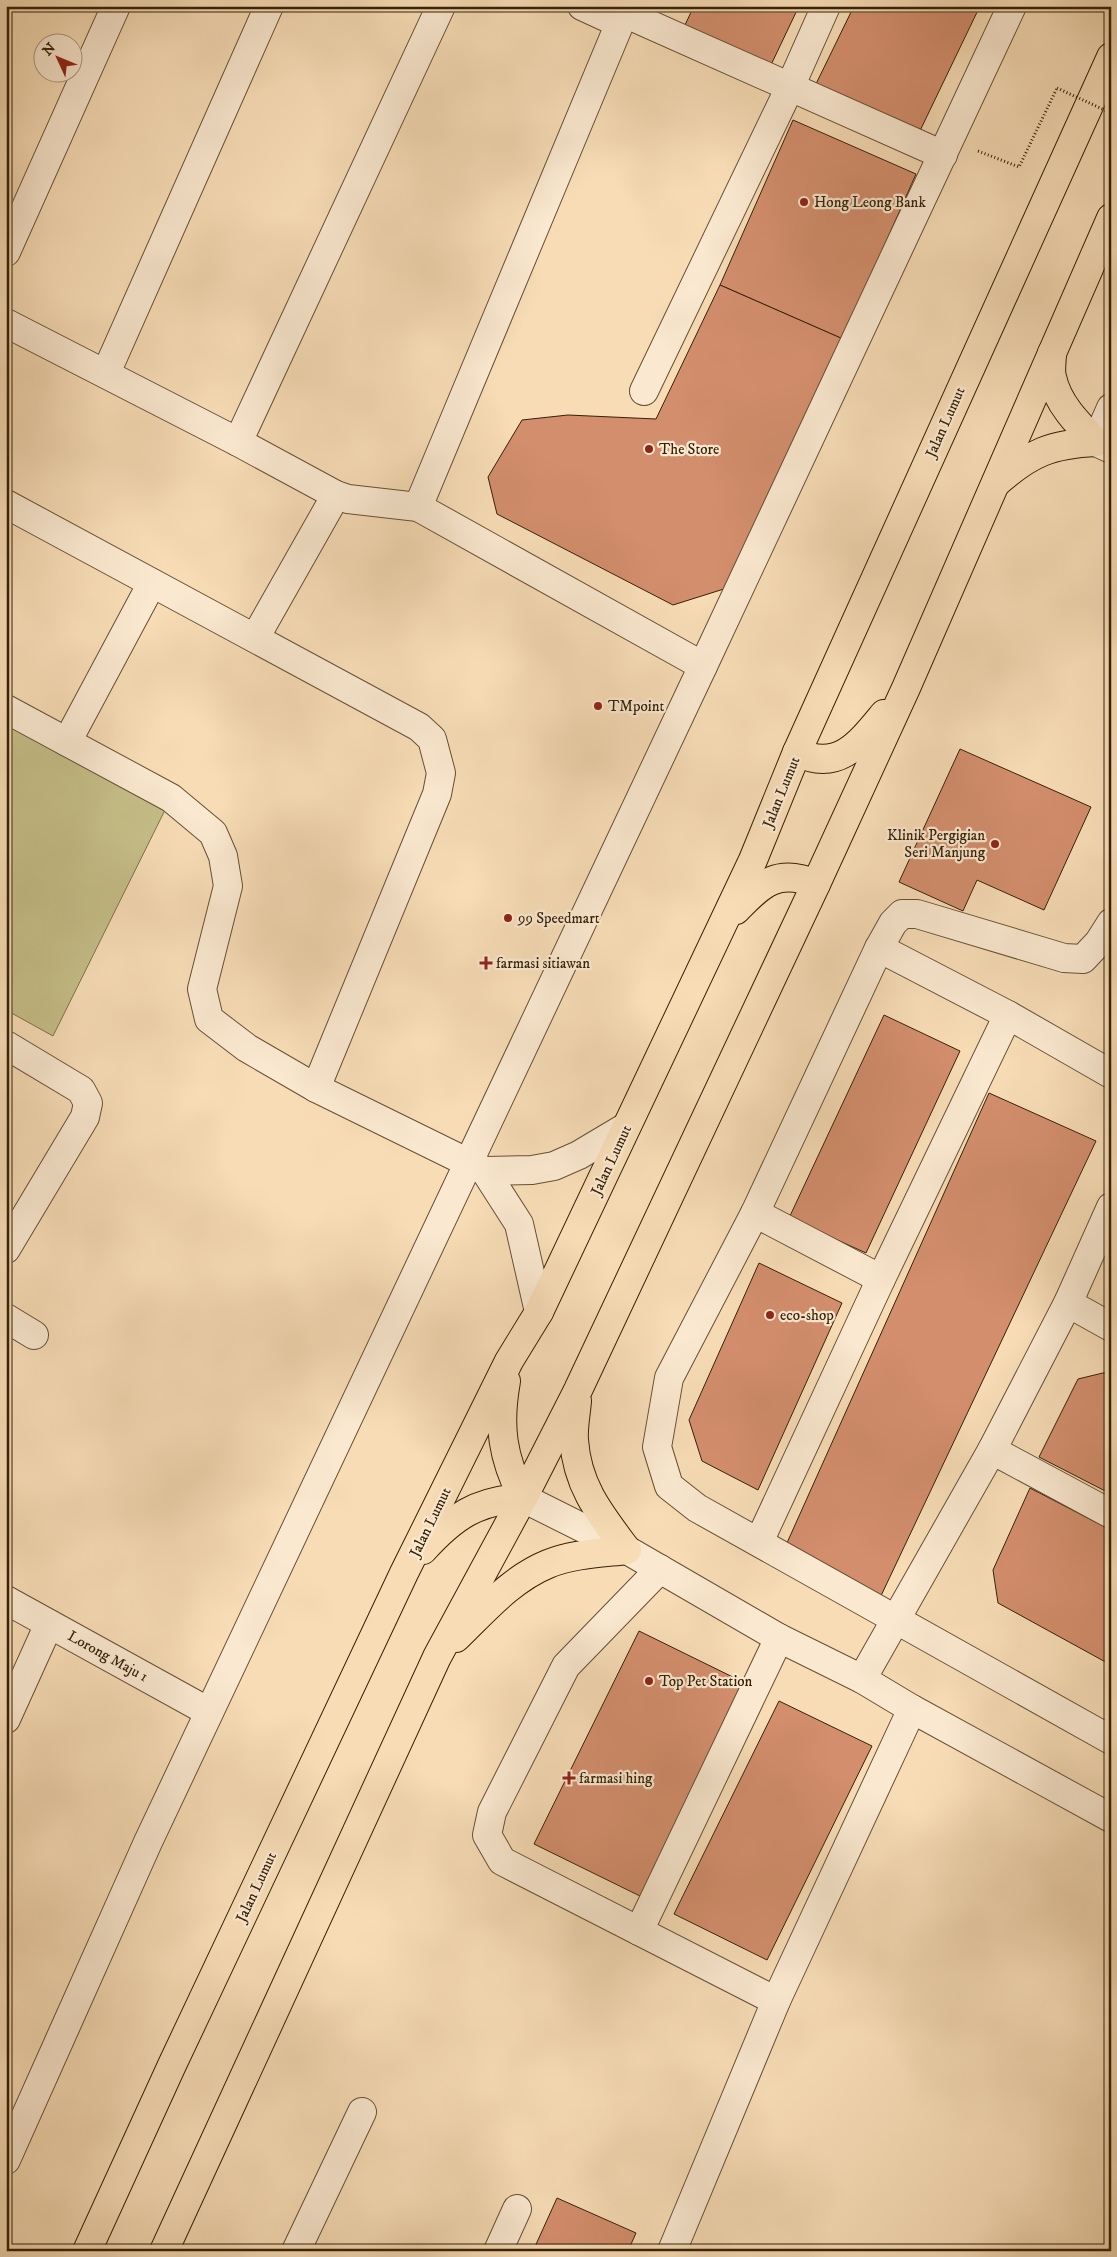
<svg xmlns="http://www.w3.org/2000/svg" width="1117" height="2257" font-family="'IM FELL DW Pica',serif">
<rect width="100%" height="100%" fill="#f7dcb6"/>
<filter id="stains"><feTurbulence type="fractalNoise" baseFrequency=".004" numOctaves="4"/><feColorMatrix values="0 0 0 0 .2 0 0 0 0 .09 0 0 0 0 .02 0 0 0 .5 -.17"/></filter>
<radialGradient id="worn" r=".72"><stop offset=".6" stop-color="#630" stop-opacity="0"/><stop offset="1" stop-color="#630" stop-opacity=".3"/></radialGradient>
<!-- green -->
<polygon fill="#c5be88" stroke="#7d7048" points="6,710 171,798 53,1036 6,1010"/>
<!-- building -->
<g fill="#d38e6d" stroke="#352108">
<polygon points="694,6 799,6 770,67 684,27"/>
<polygon points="854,6 980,6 917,137 814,88"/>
<polygon points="793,120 916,174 843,339 720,285"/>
<polygon points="720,285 843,339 727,588 673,605 497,514 488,477 522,420 568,415 656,419"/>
<polygon points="960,749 1091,807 1044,910 977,880 963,911 899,882"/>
<polygon points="884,1015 960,1051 866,1253 789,1218"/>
<polygon points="989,1093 1096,1141 879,1600 782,1554"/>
<polygon points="759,1263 842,1303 758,1490 702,1461 689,1420"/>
<polygon points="1107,1372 1111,1374 1111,1494 1039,1457 1078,1379"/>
<polygon points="1030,1488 1111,1530 1111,1665 998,1603 993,1570"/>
<polygon points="639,1631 747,1684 642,1897 534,1844"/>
<polygon points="779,1701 872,1746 767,1960 674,1914"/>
<polygon points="557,2198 636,2233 628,2251 533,2251"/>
</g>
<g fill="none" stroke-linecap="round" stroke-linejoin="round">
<defs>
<g id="minor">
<polyline points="582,6 619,23"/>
<polyline points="624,13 943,155"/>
<polyline points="6,252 116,6"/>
<polyline points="6,323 238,442 336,495 348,499 418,507 703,666"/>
<polyline points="106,373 269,6"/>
<polyline points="644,391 790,87 826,6"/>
<polyline points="1111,408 1096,442 1111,449"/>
<polyline points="238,442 441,6"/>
<polyline points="6,504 419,727 432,739 441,773 437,794 316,1088"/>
<polyline points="418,507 627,6"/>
<polyline points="255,638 336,495"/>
<polyline points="6,709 171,798 213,833 223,856 228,886 202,989 209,1019 247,1048 316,1088 485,1171 532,1170 554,1166 579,1155 626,1127"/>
<polyline points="67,742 152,583"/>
<polyline points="1111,923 1099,942 1083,959 1064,958 917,914 902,914 893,923 879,948 755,1213 669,1378 657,1447 669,1486 697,1508 1111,1740"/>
<polyline points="879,948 1008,1015 1111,1074"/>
<polyline points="6,1045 81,1090 88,1103 85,1117 6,1249"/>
<polyline points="485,1171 519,1224 539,1312"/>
<polyline points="755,1213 881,1279"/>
<polyline points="1068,1303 1111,1327"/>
<polyline points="6,1318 34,1335"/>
<polyline points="992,1450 1111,1514"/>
<polyline points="523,1498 627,1550 779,1638 862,1679 912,1709 1111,1818"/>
<polyline points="759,1542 881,1279 1008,1015"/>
<polyline points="660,1569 566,1666 492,1812 487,1835 502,1861 776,2001"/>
<polyline points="6,1600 209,1712"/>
<polyline points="862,1679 992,1450 1068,1303 1111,1207"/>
<polyline points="6,1719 49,1624"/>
<polyline points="639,1931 779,1638"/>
<polyline points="6,2160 148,1842 703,666 1012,6"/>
<polyline points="296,2251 362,2112"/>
<polyline points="498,2251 517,2209"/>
<polyline points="672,2251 776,2001 912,1709"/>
</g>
<g id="major">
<path d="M 1052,353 C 1052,361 1050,370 1052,377 C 1057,403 1078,424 1096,442"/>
<path d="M 996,483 C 1030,453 1051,444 1096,442"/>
<path d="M 797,752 C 838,773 860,743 884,714"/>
<path d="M 736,910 C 762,883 778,868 816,884"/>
<path d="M 506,1381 C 498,1426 502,1457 523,1498"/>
<path d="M 423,1550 C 453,1517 477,1500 523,1498"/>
<path d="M 456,1638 C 484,1611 511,1579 548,1564 C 572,1554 601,1553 627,1550 C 600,1514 577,1486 574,1440 C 573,1427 576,1414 577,1401"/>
<polyline points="87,2251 172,2065 404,1573 509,1361 539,1312 753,860 797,752 1111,57"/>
<polyline points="164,2251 437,1657 523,1498 578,1390 816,884 906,688 1111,218"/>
</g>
</defs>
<!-- minor casing -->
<use href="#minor" stroke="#665034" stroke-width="30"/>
<!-- major casing -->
<use href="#major" stroke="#352108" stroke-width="30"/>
<!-- path -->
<polyline stroke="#352108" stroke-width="3" stroke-dasharray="1 2.5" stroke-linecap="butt" points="978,151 1019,167 1057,88"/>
<!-- minor -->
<use href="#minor" stroke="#fae8d0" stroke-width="28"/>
<!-- major -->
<use href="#major" stroke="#f7dcb6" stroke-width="28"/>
<!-- path-bridge -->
<polyline stroke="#352108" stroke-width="3" stroke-dasharray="1 2.5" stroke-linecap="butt" points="1057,88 1111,113"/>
</g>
<!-- markers -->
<g fill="#8f2418" stroke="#fae8d0" stroke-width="2">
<circle cx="804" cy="202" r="5"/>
<circle cx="649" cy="449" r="5"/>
<circle cx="598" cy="706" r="5"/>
<circle cx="995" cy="844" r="5"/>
<circle cx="508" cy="918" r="5"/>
<path d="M483.5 955.5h5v5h5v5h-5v5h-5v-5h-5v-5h5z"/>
<circle cx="770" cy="1315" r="5"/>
<circle cx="649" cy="1681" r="5"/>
<path d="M566.5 1770.5h5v5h5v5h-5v5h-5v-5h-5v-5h5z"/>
</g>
<g text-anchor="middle" stroke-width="4.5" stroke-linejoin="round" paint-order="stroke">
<!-- poi labels -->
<g font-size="15" fill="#352108" stroke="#fae8d0" text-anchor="start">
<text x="814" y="207">Hong Leong Bank</text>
<text x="659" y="454">The Store</text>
<text x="608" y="711">TMpoint</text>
<text x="985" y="840" text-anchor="end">Klinik Pergigian<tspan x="985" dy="17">Seri Manjung</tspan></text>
<text x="518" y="923">99 Speedmart</text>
<text x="496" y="968">farmasi sitiawan</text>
<text x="780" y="1320">eco-shop</text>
<text x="659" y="1686">Top Pet Station</text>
<text x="579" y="1783">farmasi hing</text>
</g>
<!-- street labels -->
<g font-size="15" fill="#352108" stroke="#fae8d0">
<text transform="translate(945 422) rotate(-66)" y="5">Jalan Lumut</text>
<text transform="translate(781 792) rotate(-68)" y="5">Jalan Lumut</text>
<text transform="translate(611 1160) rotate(-65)" y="5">Jalan Lumut</text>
<text transform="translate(430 1522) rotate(-64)" y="5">Jalan Lumut</text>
<text transform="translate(108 1656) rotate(29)" y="5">Lorong Maju 1</text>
<text transform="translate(256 1887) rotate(-65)" y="5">Jalan Lumut</text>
</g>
</g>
<!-- margin -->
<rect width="1117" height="2257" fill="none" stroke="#f7dcb6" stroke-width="25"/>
<rect x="8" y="8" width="1102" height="2242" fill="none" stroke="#352108" stroke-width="2.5"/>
<rect x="12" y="12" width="1092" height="2232" fill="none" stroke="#352108"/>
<!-- north arrow -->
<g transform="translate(58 58) rotate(314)"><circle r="24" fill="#fae8d0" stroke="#ab9880"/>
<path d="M0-4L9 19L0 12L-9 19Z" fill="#8f2418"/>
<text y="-8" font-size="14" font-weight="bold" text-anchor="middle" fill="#352108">N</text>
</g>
<rect width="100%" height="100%" filter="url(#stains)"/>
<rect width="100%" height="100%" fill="url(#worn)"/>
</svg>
